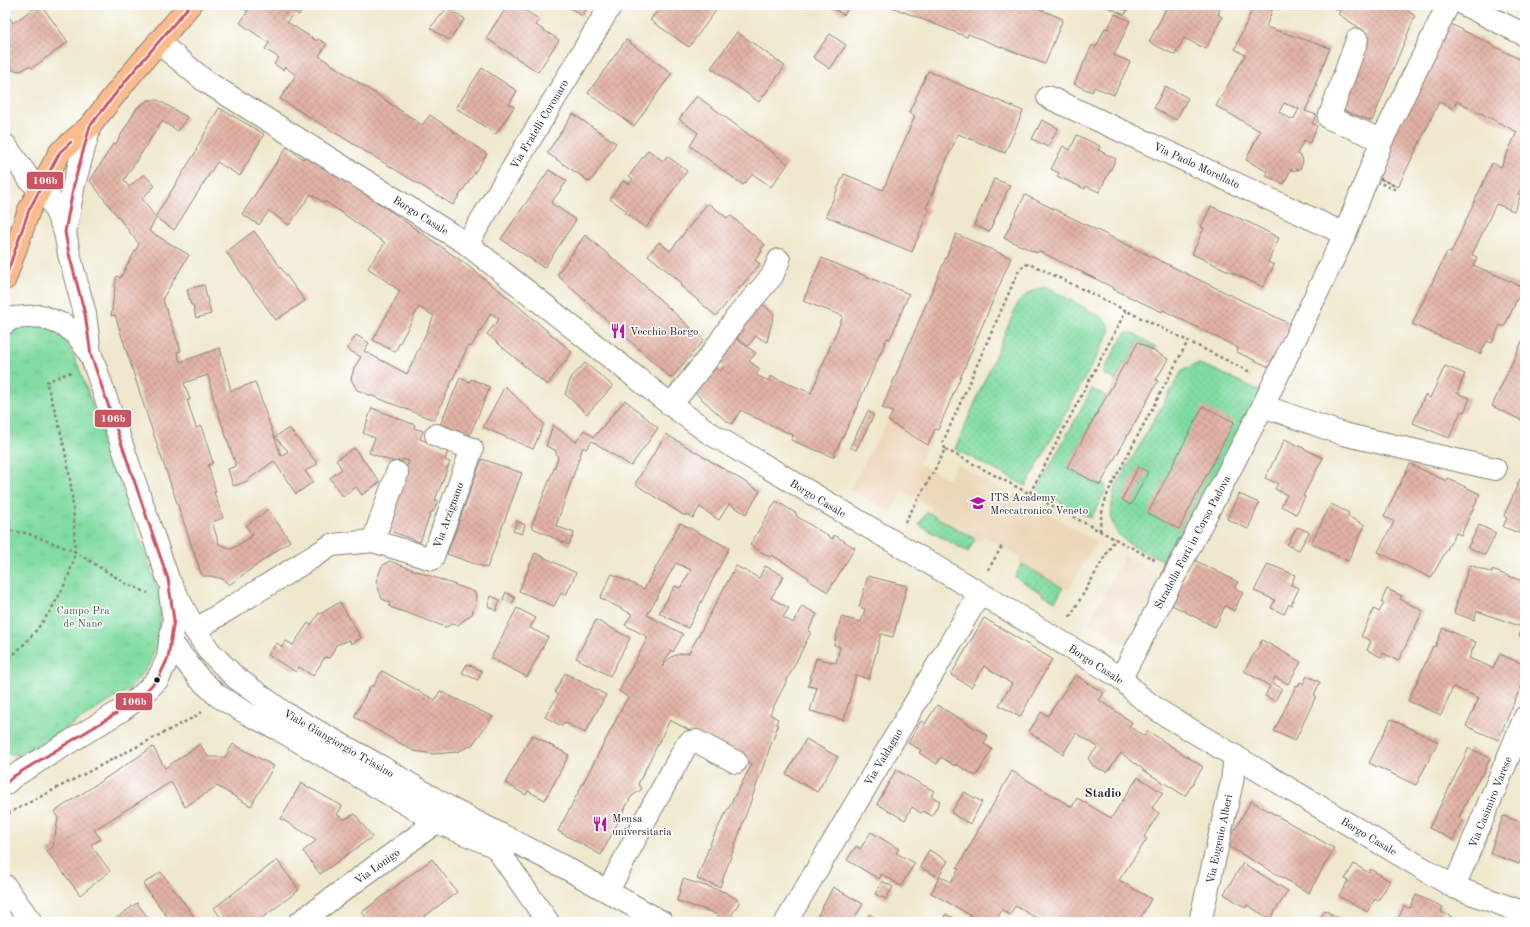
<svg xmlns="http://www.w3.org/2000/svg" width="1530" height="927" font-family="'Old Standard TT',serif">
<defs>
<pattern id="grass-dots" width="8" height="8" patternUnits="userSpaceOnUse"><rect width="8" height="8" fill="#81dca2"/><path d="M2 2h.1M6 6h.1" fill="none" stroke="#6fbc8b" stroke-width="1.8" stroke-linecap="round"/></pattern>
<pattern id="park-tufts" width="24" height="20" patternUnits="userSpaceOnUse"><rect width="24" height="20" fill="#81dca2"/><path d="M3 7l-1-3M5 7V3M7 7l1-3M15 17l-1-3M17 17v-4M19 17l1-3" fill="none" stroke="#6fbc8b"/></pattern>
<pattern id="building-cross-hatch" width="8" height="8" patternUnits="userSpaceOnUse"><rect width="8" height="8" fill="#e2b2a4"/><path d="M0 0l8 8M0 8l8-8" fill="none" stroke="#c1988d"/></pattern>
</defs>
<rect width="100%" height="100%" fill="#fff"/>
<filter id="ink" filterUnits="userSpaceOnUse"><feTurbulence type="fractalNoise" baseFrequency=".025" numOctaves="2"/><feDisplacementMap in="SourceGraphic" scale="8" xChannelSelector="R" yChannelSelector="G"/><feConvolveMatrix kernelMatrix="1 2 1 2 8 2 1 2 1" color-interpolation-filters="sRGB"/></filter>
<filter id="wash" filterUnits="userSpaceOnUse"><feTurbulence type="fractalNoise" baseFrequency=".012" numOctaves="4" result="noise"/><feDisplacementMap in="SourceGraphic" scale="16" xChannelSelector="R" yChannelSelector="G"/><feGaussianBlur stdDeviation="0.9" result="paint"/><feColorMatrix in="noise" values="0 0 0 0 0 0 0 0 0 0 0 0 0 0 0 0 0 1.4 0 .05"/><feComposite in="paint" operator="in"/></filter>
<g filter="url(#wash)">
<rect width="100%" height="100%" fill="#efe8cd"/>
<!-- built -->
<g fill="#ecd7ba">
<polygon points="888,421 928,445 919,463 948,479 957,464 1014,497 1016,494 1096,542 1069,590 1018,562 1020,557 984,536 981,542 929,512 932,507 903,491 890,512 850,489"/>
<polygon points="1125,556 1163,578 1126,645 1088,623"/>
</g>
<!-- grass -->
<g fill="url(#grass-dots)" stroke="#4e7c5f">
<path d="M 1047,287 L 1103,318 L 1109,326 L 1110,332 L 1026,486 L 955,449 L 1018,303 C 1025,294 1036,288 1047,287 Z"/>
<polygon points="1125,333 1133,333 1156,347 1154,350 1138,341 1127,363 1125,362 1115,380 1102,373"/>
<path d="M 1199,364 L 1215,370 L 1264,393 L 1189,542 L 1179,538 L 1165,561 C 1148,553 1121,545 1113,525 C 1109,514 1113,499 1115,488 L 1182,371 L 1193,365 Z"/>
<polygon points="1092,389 1106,396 1067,468 1101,486 1103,482 1106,486 1106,490 1091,518 1037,490"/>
<polygon points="927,512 975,539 968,552 919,525"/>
<polygon points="1022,564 1063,588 1055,601 1015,577"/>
</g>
<!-- park -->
<polygon fill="url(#park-tufts)" stroke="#4e7c5f" points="22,325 48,328 63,337 78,365 157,588 161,611 160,629 156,647 148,666 130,689 32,749 19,755 5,754 5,338 8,334"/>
<g id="blocks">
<!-- building -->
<g fill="url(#building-cross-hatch)" fill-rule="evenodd">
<polygon points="39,5 41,5 68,42 32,68 29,66 21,71 5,69 5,11 13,23"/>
<polygon points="246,5 306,5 299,15 294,12 287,22 317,41 318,39 327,44 319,56 422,125 430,115 487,154 453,205 280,99 296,75 285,67 283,70 274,64 279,58 265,49 269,43 240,23 248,11 244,9"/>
<polygon points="508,5 517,5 540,20 536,25 559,40 538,72 486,38"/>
<polygon points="566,5 589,5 582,16"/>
<polygon points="655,5 720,5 689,47 650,20 660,8"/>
<polygon points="826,5 850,5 844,15"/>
<polygon points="890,5 1030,5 1063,19 1045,64 968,34 967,37 889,6"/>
<polygon points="1103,5 1129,5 1125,15"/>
<polygon points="1168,5 1222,5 1218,14 1222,17 1206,49 1184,38 1175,55 1149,42"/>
<path d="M 1254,5 L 1274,5 L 1266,27 L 1330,48 L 1315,85 L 1317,85 L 1305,111 L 1317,115 L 1312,123 L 1317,126 L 1310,143 L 1304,140 L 1297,154 L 1302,157 L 1303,162 L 1300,169 L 1293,171 L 1291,169 L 1284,184 L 1266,176 L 1268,172 L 1246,160 L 1260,131 L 1216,106 L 1245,55 L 1235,49 ZM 1284,103 L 1299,109 L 1293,120 L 1279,112 Z"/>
<polygon points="1328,5 1392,5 1396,8 1397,5 1400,5 1415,16 1372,121 1335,107 1366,32 1338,14 1340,11"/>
<polygon points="447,8 465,19 449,40 430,28"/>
<polygon points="1115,14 1130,21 1114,55 1130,62 1114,95 1094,87 1092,92 1074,84 1092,45 1096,47 1105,28 1108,29"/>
<polygon points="1443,20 1525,62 1525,180 1518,194 1521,195 1514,211 1496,204 1472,255 1477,257 1473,265 1523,287 1504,327 1500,325 1492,343 1487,341 1480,354 1412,324 1447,252 1451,253 1492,163 1501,167 1517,132 1457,101 1453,109 1439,102 1398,187 1375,176"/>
<polygon points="737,32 785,66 759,102 711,68"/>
<polygon points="830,34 846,45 830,69 813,57"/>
<polygon points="626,40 672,73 634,126 588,93"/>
<polygon points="482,68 517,91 509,104 514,107 496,134 456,108"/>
<polygon points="928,71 1023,111 1005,153 958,134 926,208 929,209 912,252 826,216 844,174 883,190 915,116 909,113"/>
<polygon points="1165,86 1188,98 1176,120 1154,108"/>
<polygon points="697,96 788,164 771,187 753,174 743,185 690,146 698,133 679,119"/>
<polygon points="148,100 158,100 187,117 178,131 162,121 124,180 129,187 144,174 155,186 142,198 155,217 197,150 196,149 219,108 264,134 240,176 217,162 174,230 156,218 149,231 189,255 163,298 164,303 181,351 177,352 180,362 220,348 231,391 255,382 281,456 288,451 275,437 289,428 318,464 305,471 313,482 296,494 274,461 245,482 233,486 228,469 236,466 213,397 208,375 184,383 190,400 187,400 196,428 201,426 213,463 208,465 216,492 214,492 223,518 212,522 219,544 232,549 252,536 246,526 268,509 290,541 229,585 223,579 211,576 202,576 147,415 115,315 111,316 116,279 117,276 120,278 139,244 90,181 113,144 115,145 137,108"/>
<polygon points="573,114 616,143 590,182 547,153"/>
<polygon points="1042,120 1058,128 1048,147 1032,139"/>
<polygon points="1077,135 1100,146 1098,150 1116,159 1099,192 1086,186 1085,189 1057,176 1059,173 1051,169 1063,146 1070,150"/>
<polygon points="287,147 303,159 307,153 463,262 512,301 572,352 547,385 487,334 499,319 491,313 471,347 468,346 434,420 357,390 351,379 354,368 361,357 347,349 356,335 369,343 364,351 407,374 434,316 419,307 395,352 373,340 400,291 368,268 385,243 325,201 324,203 311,194 289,225 269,211 259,225 242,214"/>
<polygon points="648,150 663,161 667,156 687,171 646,228 625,213 627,211 610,199 623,181 629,184 633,179 629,176"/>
<polygon points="549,170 567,181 551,203 576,220 544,268 501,239"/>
<polygon points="994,179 1010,185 989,232 974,225"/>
<polygon points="1025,195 1290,324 1269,367 1237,352 1238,348 1163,310 1162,312 1113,289 1114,288 1039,251 1037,253 1004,238"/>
<polygon points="708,203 727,218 730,215 765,245 761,249 762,251 755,260 760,264 716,316 680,285 682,283 648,255 659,242 670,251"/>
<polygon points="1211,206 1250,223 1279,238 1268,262 1274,265 1263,287 1192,254 1204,228 1201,227"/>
<polygon points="254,231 305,301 276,320 226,252"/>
<polygon points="956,234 1011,258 938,430 935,429 928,445 888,421 893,412 882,408"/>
<polygon points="585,235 634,276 704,340 671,378 557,275"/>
<polygon points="822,258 909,294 890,339 887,338 853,416 833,457 791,440 793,435 754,417 741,410 732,424 725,420 693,391 714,367 720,371 725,365 719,360 736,339 756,353 749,361 760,369 756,375 769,381 770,376 811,393 843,316 803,301"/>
<polygon points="204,285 211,314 196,318 193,305 191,305 187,289"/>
<polygon points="759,301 774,314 767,342 756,336 748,346 737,338 744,330 738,326"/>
<polygon points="1525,335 1525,422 1492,406"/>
<polygon points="1138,342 1168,359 1156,380 1158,381 1100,485 1067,467 1125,363 1127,363"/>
<polygon points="585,363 613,386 587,414 565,394 571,378"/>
<polygon points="1445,366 1465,374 1457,393 1470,398 1464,412 1461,411 1449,438 1413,423 1425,395 1430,398"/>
<polygon points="460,378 470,382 471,379 490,387 469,437 440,425"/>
<polygon points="505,386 544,424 533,449 483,427"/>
<polygon points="625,400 658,428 631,466 592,441 586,449 583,447 556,526 574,533 569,545 531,527 558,458 555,450 546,446 553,425 576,442 584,430 594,437"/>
<polygon points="1203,406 1234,422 1179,529 1148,513"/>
<polygon points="372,408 415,425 414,428 423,431 420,439 448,450 445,460 450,462 435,500 438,501 433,512 431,512 420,542 382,528 409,461 403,459 401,462 398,460 397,463 369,453 375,438 363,433"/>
<polygon points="868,411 874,415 856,450 850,447"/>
<polygon points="666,434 760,491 746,514 729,504 719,520 700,507 693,518 686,514 685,516 635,484"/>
<polygon points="1285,439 1323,458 1303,496 1305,497 1296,514 1281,506 1287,495 1275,489 1278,484 1265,478"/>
<polygon points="354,448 380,482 362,495 356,487 343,497 330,478 342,469 336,460"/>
<polygon points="482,459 522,473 487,568 447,554"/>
<polygon points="1410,464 1446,481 1447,478 1480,494 1461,535 1456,533 1431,578 1378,552 1394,522 1384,516"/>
<polygon points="1138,467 1148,472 1131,505 1122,500"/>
<polygon points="1520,479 1525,481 1525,535 1503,527 1507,518 1504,516"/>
<polygon points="1239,494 1259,503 1248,529 1227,519"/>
<polygon points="776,501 797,514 796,516 833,539 834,535 855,548 828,592 808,580 809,578 772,555 770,557 750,545"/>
<polygon points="1331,504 1349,513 1347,516 1365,525 1348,561 1311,543"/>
<polygon points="517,521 525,525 522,534 513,531"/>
<polygon points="680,523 729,548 688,628 659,613 675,586 680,588 691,570 676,563 647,615 683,634 673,652 671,650 662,667 671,657 679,654 689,653 736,566 759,578 765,566 784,576 771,598 789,608 783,617 793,623 802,606 817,614 808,631 811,632 770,714 778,719 776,724 778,725 720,887 697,879 713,837 752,764 670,720 638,784 642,789 631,797 601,855 558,831 628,697 619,691 648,637 625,625 632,614 600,598 612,574 644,589"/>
<polygon points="1479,525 1496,533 1485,555 1468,547"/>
<polygon points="1297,527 1309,532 1299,550 1287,545"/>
<polygon points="1179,538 1188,543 1170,579 1161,574"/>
<polygon points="535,553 576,573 566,595 561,593 554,606 519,591"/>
<polygon points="1194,560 1238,582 1234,588 1243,592 1234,611 1225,606 1215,627 1172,605"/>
<polygon points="389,561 475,592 476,601 472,614 458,625 452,624 446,627 390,607 389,602 382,599 376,581 382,566"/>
<polygon points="1268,564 1295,575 1291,585 1299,588 1291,605 1289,604 1284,614 1271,608 1275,600 1254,591"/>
<polygon points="1470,565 1492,573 1492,570 1525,582 1525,638 1519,636 1522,627 1477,611 1474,620 1454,613 1457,604 1456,604"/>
<polygon points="868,576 907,586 893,637 881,634 869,679 856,675 844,720 810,711 817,688 808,686 816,658 836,663 840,647 834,645 841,617 861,622 865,609 859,607"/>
<polygon points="1387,589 1402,596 1400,599 1423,611 1398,661 1383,653 1381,657 1367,650 1371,641 1361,636 1374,609 1379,612 1384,603 1381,602"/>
<polygon points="506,592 515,598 512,604 503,599"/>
<polygon points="491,596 500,600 496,611 488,606"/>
<polygon points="340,602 361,638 351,644 350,640 336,645 330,658 325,657 313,676 299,667 296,672 268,655 277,643 282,647 286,641 293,645 308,623 311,625 319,613 320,614"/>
<polygon points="517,608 536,618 530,628 548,637 527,677 491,658"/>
<polygon points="984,618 1052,659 1020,717 999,705 1012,684 984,666 971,687 951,675"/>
<polygon points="596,620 630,638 610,676 576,658"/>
<polygon points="1443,628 1476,642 1469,658 1493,668 1500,654 1525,665 1525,677 1498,740 1466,726 1479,698 1453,687 1441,715 1408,701 1433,646 1435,647"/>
<polygon points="1262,640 1301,662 1288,684 1275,677 1272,683 1282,688 1275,701 1265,696 1270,686 1244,671"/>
<polygon points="467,664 482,671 478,680 462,673"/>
<polygon points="382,671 435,700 440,691 493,717 472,745 457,752 434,754 414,751 354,717 371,685 373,687"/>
<polygon points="565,673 606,695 585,733 564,722 562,726 545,717 558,695 555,692"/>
<polygon points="1075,675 1104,693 1099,700 1132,722 1129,726 1144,736 1148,731 1203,767 1185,796 1143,770 1143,769 1121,753 1107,772 1093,766 1088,758 1098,747 1076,733 1063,754 1029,732 1041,712 1048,716"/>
<polygon points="1307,676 1320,682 1314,695 1316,696 1295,741 1274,731 1296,686 1298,687 1300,682 1303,684"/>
<polygon points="937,705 988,736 984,744 992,749 976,776 956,764 955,766 941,757 937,764 919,753 921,750 908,743 921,721 925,724"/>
<polygon points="1391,719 1438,742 1416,785 1369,763"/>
<polygon points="532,735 569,755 545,800 528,791 526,795 505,783"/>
<polygon points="806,739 838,757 817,792 786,774"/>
<polygon points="200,744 208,757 225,757 233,744 274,766 251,806 217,786 185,807 171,782 94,830 101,839 91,845 110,871 80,895 47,851 53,847 58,818 54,812 153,747 165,768"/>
<polygon points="1469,748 1490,758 1482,776 1480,776 1459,817 1463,819 1453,840 1429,828"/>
<polygon points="896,770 934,791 931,796 940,801 932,816 923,811 921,813 912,807 905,820 877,804"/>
<polygon points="1012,771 1072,807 1077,798 1111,818 1138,777 1163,793 1152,808 1159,813 1144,837 1147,839 1119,880 1151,899 1138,922 1044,922 1015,906 1010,915 1002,910 995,922 990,919 988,922 983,922 931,893 940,876 951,882 959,869 957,868"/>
<polygon points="301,783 342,806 337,815 345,819 355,814 372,837 320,874 303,851 317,840 281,819"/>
<polygon points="964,792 982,802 970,824 951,813"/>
<polygon points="1251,801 1334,848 1309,893 1226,845"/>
<polygon points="1525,812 1525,857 1522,856 1519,864 1490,853 1503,816 1521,822"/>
<polygon points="871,832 899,849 896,853 915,863 901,886 882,874 879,879 847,860 856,846 860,849"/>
<polygon points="929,850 948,861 938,877 920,867"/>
<polygon points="432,859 457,892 417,922 369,922 362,912"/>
<polygon points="277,860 299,890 257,922 224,922 214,908"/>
<polygon points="1243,863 1288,891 1270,919 1247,905 1246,908 1224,894"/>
<polygon points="1354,864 1369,873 1370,869 1390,881 1378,901 1375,899 1367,912 1339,896 1348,881 1345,879"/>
<polygon points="161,872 198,922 171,922 143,884"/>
<polygon points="683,879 725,892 740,901 728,921 712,912 677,901"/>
<polygon points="882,881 893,887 886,899 875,894"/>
<polygon points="833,887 863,904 854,919 859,922 822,922 816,919"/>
<polygon points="1416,895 1443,907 1441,912 1454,918 1452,922 1397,922 1404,906 1410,908"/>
<polygon points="137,903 151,922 111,922"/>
<polygon points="1325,910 1344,922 1318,922"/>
<polygon points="869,914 881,921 880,922 864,922"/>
<polygon points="946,914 960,922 941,922"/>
</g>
</g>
</g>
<g filter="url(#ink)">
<use href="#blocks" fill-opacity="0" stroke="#868274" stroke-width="1"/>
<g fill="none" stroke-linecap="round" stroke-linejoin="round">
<defs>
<g id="minor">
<polyline points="1465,5 1525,35"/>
<polyline points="1357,40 1329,118 1382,140"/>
<polyline points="158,42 205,81 467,244 671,405 708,432 980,593 1121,678 1138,695 1159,711 1454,887 1525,913"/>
<polyline points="1048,97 1345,234"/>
<polyline points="5,145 30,180 51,200 65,232 69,254 85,314 90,354"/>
<polyline points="65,232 74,184 90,126"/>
<polyline points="467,244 611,5"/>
<polyline points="5,323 13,318 41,316 66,326 77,335 91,355 168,579 195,630 210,652 235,677 283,712 380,766 453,810 564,867 662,922"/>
<polyline points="671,405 713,352 736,318 772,276 779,260"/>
<polyline points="1263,406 1343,434 1495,469"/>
<polyline points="373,541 397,473"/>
<polyline points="195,630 332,545 373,541 432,559 472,449 436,435"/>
<polyline points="170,641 199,678 218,696 248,714 278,729 437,822 501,849"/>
<polyline points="1121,678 1263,406 1345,234 1382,140 1448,5"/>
<polyline points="5,784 14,776 122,710 141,696 158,679 168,658 170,641 174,620 170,593"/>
<polyline points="490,839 548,922"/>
<polyline points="5,886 31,922"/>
<polyline points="1454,887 1525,717"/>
<polyline points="608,891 645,820 686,746 690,742 696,741 736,762"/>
<polyline points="300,922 447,814"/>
<polyline points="786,922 980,593"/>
<polyline points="1200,922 1232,782 1235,756"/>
</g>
<polyline id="major" points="5,279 29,210 60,152 90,126 128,78 190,5"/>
</defs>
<!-- minor casing -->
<use href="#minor" stroke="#868274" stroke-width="24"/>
<!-- major casing -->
<use href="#major" stroke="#868274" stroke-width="24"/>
<!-- path -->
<g stroke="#868274" stroke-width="2.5" stroke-dasharray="3 3" stroke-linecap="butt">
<polygon points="1375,176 1395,186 1394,189 1373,180"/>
<polyline points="945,449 943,442 1018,272 1024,265 1030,264 1035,266 1188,341"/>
<polyline points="1030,493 1126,311"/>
<polyline points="905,522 934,471 945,449 1115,539"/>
<polyline points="5,530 26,533 74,551 125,583 148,593"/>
<path d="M 1100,531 C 1100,516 1104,504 1109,490 L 1188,341 L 1252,373"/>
<polyline points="988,570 1002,546"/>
<polyline points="1070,617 1115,539 1157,561"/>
<path d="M 5,662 C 34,638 61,601 72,565 C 76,553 74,540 74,528 C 73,478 62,430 46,382 L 71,372"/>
<polyline points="5,819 9,813 198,715 202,712"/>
</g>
<!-- minor -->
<use href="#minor" stroke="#fff" stroke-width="22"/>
<!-- major -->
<use href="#major" stroke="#fbbb8c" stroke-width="22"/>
<defs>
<g id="bus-1">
<polyline points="5,279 29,210 60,152 71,142"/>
<polyline points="5,784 14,776 122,710 141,696 158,679 168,658 174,620 168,579 91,355 85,314 69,254 65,232 74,184 90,126 128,78 190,5"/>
</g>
</defs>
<!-- bus-1 casing -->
<use href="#bus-1" stroke="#fff" stroke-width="6"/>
<!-- bus-1 -->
<use href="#bus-1" stroke="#ca5462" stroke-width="3"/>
</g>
</g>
<!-- icons -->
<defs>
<symbol id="restaurant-bare" viewBox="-9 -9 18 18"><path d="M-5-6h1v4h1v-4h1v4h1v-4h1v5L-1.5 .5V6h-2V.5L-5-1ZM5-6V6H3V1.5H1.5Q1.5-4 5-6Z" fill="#b5179e" stroke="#fff" stroke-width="2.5" paint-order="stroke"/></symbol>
<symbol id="university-bare" viewBox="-9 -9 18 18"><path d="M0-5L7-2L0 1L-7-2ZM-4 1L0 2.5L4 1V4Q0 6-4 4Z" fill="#b5179e" stroke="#fff" stroke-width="2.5" paint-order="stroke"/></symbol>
</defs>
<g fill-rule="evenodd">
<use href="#restaurant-bare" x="607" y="320" width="22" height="22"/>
<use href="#university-bare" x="967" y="492" width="22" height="22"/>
<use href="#restaurant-bare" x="589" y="813" width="22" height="22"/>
</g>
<!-- markers -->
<circle fill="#1c1c1c" stroke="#fff" stroke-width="1.5" cx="157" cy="680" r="3.5"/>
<g text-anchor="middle" stroke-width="3" stroke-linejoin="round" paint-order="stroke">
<!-- street labels -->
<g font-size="11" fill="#1c1c1c" stroke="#fff">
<text transform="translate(539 124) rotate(-59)" y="4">Via Fratelli Coronaro</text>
<text transform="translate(1197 165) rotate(25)" y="4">Via Paolo Morellato</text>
<text transform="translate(421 215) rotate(32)" y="4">Borgo Casale</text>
<text transform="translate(818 498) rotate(31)" y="4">Borgo Casale</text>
<text transform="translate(448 515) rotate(-70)" y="4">Via Arzignano</text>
<text transform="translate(1192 542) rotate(-62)" y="4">Stradella Forti in Corso Padova</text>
<text transform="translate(1096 664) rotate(33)" y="4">Borgo Casale</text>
<text transform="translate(339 743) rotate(30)" y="4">Viale Giangiorgio Trissino</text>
<text transform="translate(883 757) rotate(-59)" y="4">Via Valdagno</text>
<text transform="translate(1490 802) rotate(-68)" y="4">Via Casimiro Varese</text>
<text transform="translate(1369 836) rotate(31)" y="4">Borgo Casale</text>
<text transform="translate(1219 839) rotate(-78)" y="4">Via Eugenio Alberi</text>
<text transform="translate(377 866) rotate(-36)" y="4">Via Lonigo</text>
</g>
<!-- poi labels -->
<g font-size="11" fill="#1c1c1c" stroke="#fff" text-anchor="start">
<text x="630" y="335">Vecchio Borgo</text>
<text x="990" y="501">ITS Academy<tspan x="990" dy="13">Meccatronico Veneto</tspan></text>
<text x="612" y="822">Mensa<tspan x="612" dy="13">universitaria</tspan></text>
</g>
<!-- park labels -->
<g font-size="11" fill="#3f5f4b" stroke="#fff">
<text x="83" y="614">Campo Pra<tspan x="83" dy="13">de Nane</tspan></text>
</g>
<!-- quarter labels -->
<g font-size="13" font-weight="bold" fill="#1c1c1c" stroke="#fff">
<text x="1103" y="797">Stadio</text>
</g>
</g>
<g stroke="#fff" stroke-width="1.5">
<rect x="26" y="171" width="38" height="19" rx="4" fill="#ca5462"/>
<rect x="94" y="409" width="38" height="19" rx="4" fill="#ca5462"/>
<rect x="115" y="692" width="38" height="19" rx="4" fill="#ca5462"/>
</g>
<g font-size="11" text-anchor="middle" font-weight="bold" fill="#fff">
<text x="45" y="184">106b</text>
<text x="113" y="422">106b</text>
<text x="134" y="705">106b</text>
</g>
<!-- margin -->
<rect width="1530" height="927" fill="none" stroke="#fff" stroke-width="20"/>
</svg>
